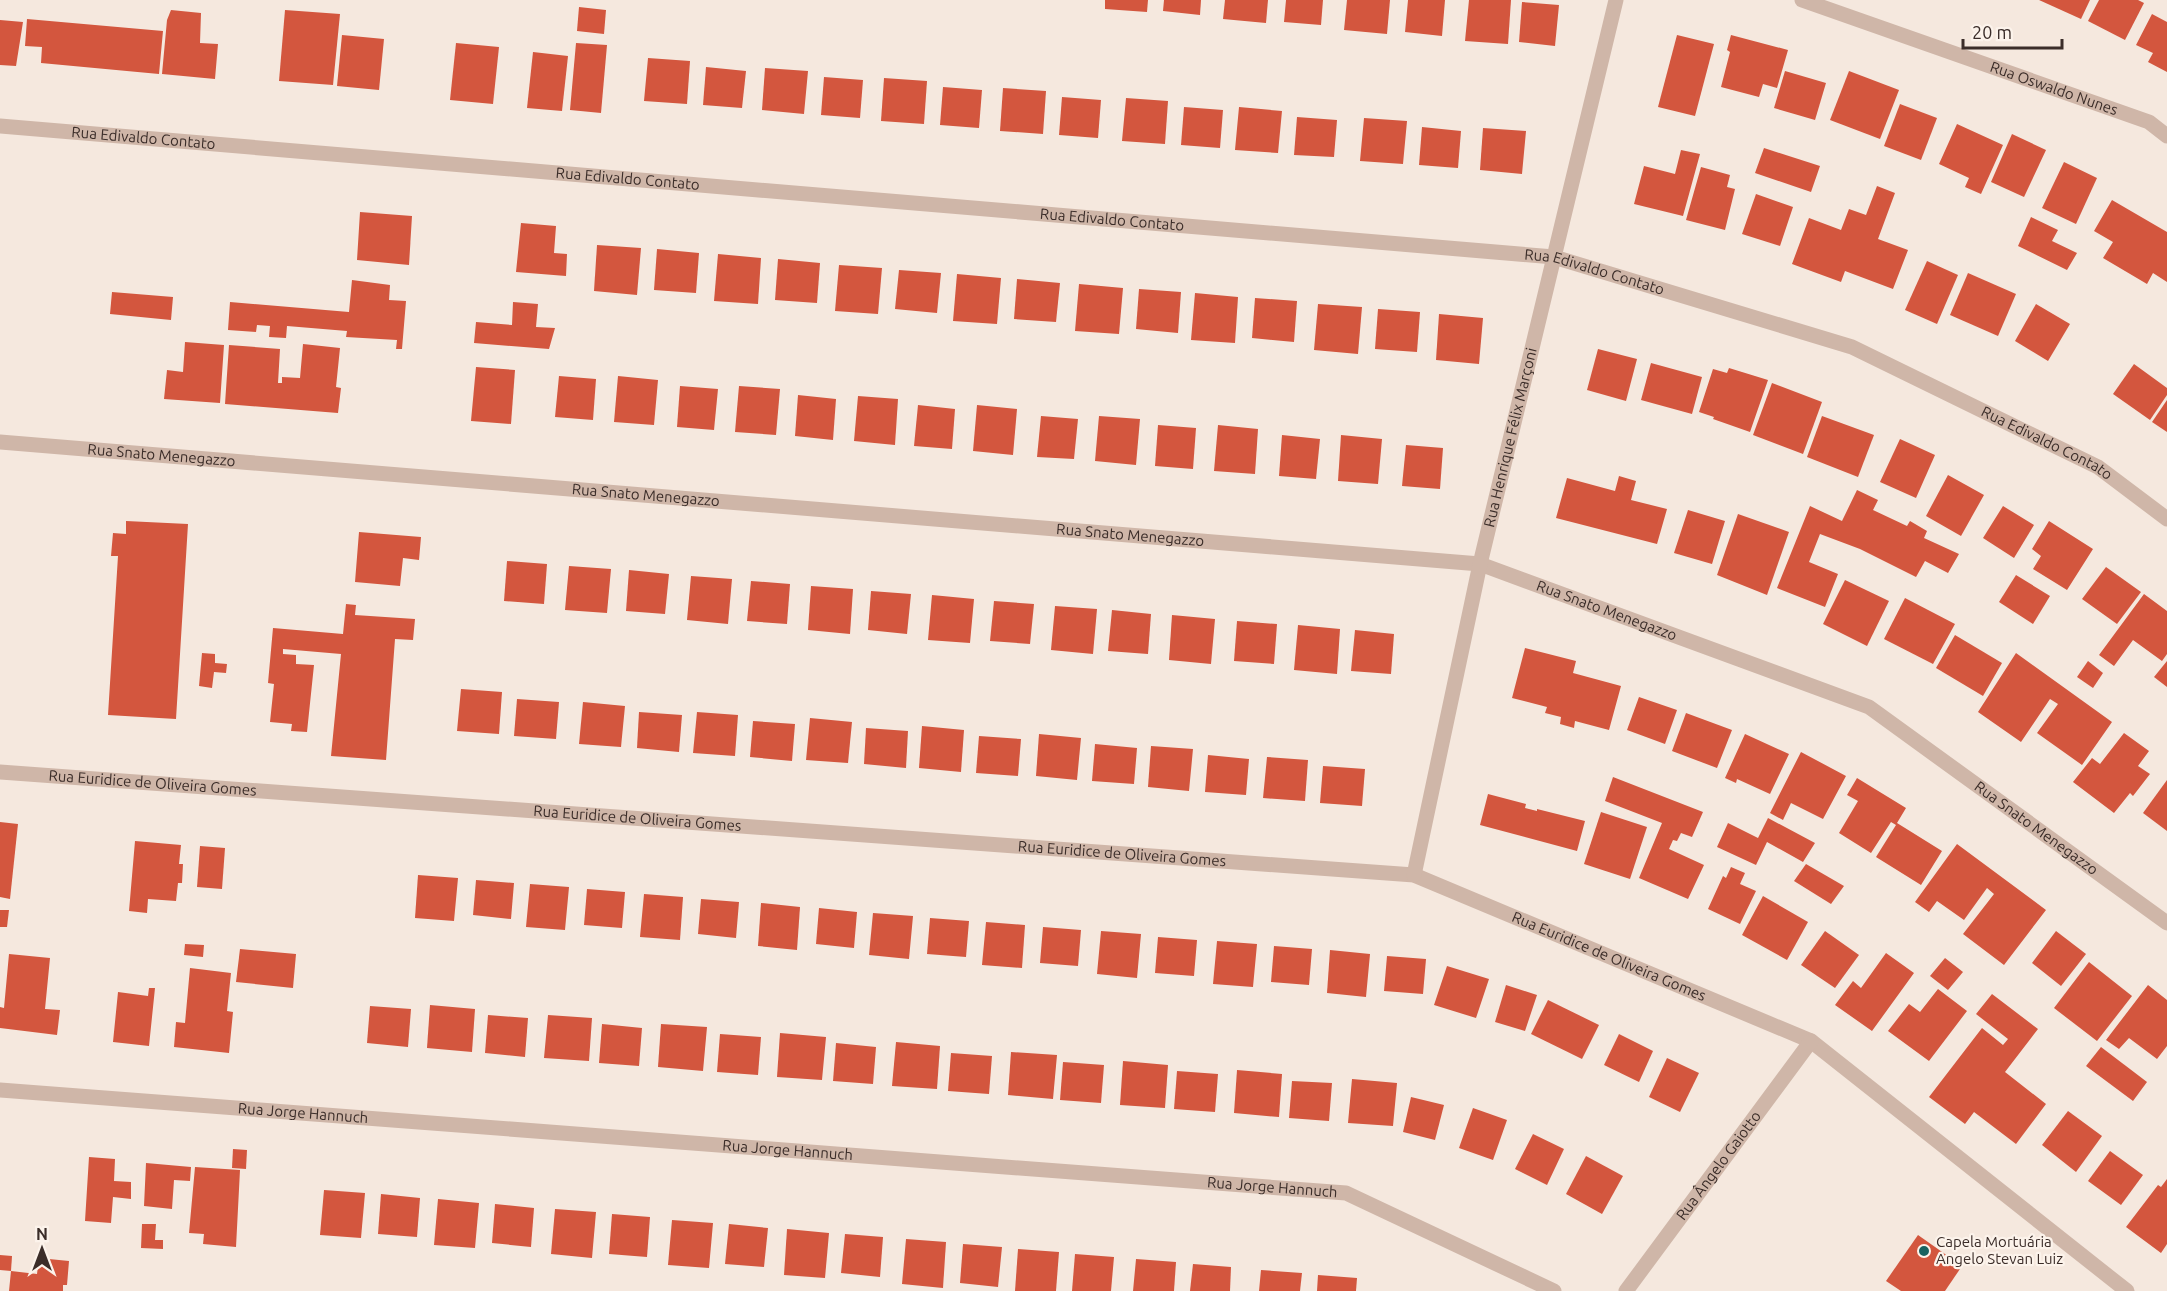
<svg xmlns="http://www.w3.org/2000/svg" width="2167" height="1291" font-family="Ubuntu,sans-serif">
<rect width="100%" height="100%" fill="#f5e8de"/>
<!-- building -->
<g fill="#d3563e">
<polygon points="1105,0 1148,0 1147,12 1105,9"/>
<polygon points="1164,0 1201,0 1200,15 1163,11"/>
<polygon points="1225,0 1268,0 1266,23 1223,19"/>
<polygon points="1286,0 1323,0 1321,25 1284,22"/>
<polygon points="1347,0 1390,0 1387,34 1344,30"/>
<polygon points="1408,0 1445,0 1442,36 1405,32"/>
<polygon points="1469,0 1511,0 1508,44 1465,41"/>
<polygon points="2039,0 2090,0 2081,19"/>
<polygon points="2099,0 2138,0 2144,3 2125,40 2088,21"/>
<polygon points="1522,2 1559,5 1555,46 1519,42"/>
<polygon points="579,7 606,10 604,34 577,31"/>
<polygon points="171,10 201,13 200,43 218,44 215,79 162,74 167,20"/>
<polygon points="285,10 340,14 333,85 279,81"/>
<polygon points="2152,14 2167,22 2167,72 2148,62 2153,53 2136,45"/>
<polygon points="27,19 163,31 159,74 41,63 42,47 25,46"/>
<polygon points="0,20 23,22 16,66 0,65"/>
<polygon points="342,35 384,39 379,90 337,86"/>
<polygon points="1677,35 1714,44 1695,116 1658,107"/>
<polygon points="1731,35 1788,50 1777,88 1763,84 1759,97 1721,87 1730,52 1727,50"/>
<polygon points="456,43 499,47 493,104 450,100"/>
<polygon points="576,43 607,45 601,113 570,110"/>
<polygon points="533,52 568,56 562,111 527,108"/>
<polygon points="648,58 690,61 687,104 644,101"/>
<polygon points="706,67 746,71 742,108 703,105"/>
<polygon points="765,68 808,71 804,114 762,110"/>
<polygon points="1785,71 1826,83 1815,120 1774,108"/>
<polygon points="1849,71 1899,90 1880,139 1830,120"/>
<polygon points="824,77 863,80 860,118 821,115"/>
<polygon points="884,78 927,81 924,124 881,121"/>
<polygon points="943,87 982,90 979,128 940,125"/>
<polygon points="1003,88 1046,91 1043,134 1000,131"/>
<polygon points="1062,97 1101,100 1098,138 1059,135"/>
<polygon points="1126,98 1168,101 1165,144 1122,141"/>
<polygon points="1900,104 1937,118 1921,160 1884,146"/>
<polygon points="1184,107 1223,110 1220,148 1181,145"/>
<polygon points="1239,107 1282,111 1278,153 1235,150"/>
<polygon points="1297,117 1337,120 1334,157 1294,155"/>
<polygon points="1364,118 1407,121 1403,164 1360,161"/>
<polygon points="1957,124 2003,145 1981,194 1965,187 1969,178 1939,164"/>
<polygon points="1422,127 1461,131 1458,168 1419,165"/>
<polygon points="1483,128 1526,131 1522,174 1480,170"/>
<polygon points="2012,134 2046,150 2024,197 1991,182"/>
<polygon points="1764,148 1820,166 1811,192 1755,173"/>
<polygon points="1681,150 1700,154 1683,216 1634,204 1644,166 1675,174"/>
<polygon points="2064,162 2097,178 2076,224 2042,208"/>
<polygon points="1701,167 1730,175 1727,187 1735,189 1725,230 1686,220"/>
<polygon points="1877,186 1895,193 1878,239 1908,250 1893,289 1845,271 1841,282 1792,264 1809,218 1841,230 1849,209 1866,215"/>
<polygon points="1756,194 1793,207 1780,246 1742,234"/>
<polygon points="2112,200 2167,232 2167,282 2153,273 2147,284 2103,258 2113,242 2094,231"/>
<polygon points="360,212 412,216 409,265 357,260"/>
<polygon points="2031,217 2058,230 2052,241 2077,253 2067,270 2018,246"/>
<polygon points="521,223 556,226 554,253 567,254 566,276 516,272"/>
<polygon points="597,245 641,248 637,295 594,291"/>
<polygon points="657,249 699,253 696,293 654,290"/>
<polygon points="718,254 761,258 758,304 714,301"/>
<polygon points="778,259 820,263 817,303 775,300"/>
<polygon points="1927,261 1958,275 1937,324 1905,310"/>
<polygon points="839,265 882,268 878,314 835,311"/>
<polygon points="899,270 941,273 937,313 895,309"/>
<polygon points="1968,273 2016,294 1998,336 1950,315"/>
<polygon points="957,274 1001,278 997,324 953,321"/>
<polygon points="1017,279 1060,283 1056,322 1014,319"/>
<polygon points="352,280 390,285 389,300 406,301 402,349 396,349 397,340 346,337 347,331 287,326 286,338 269,337 270,326 257,325 256,332 228,330 230,302 349,312"/>
<polygon points="1079,284 1123,288 1119,334 1075,331"/>
<polygon points="1139,289 1181,292 1178,333 1136,329"/>
<polygon points="112,292 173,297 171,320 110,314"/>
<polygon points="1195,293 1238,297 1235,343 1191,340"/>
<polygon points="1255,298 1297,301 1294,342 1252,338"/>
<polygon points="513,302 538,304 536,327 555,328 549,349 474,343 476,322 512,325"/>
<polygon points="1318,304 1362,307 1358,354 1314,350"/>
<polygon points="2036,304 2070,324 2048,361 2015,341"/>
<polygon points="1378,309 1420,312 1417,352 1375,349"/>
<polygon points="1439,314 1483,318 1479,364 1436,360"/>
<polygon points="185,342 224,345 220,403 164,399 167,370 183,372"/>
<polygon points="303,344 340,348 336,387 341,388 338,413 225,404 229,345 280,349 278,383 282,383 282,377 300,378"/>
<polygon points="1598,349 1637,359 1626,401 1587,390"/>
<polygon points="1651,363 1702,377 1692,414 1641,400"/>
<polygon points="2134,364 2167,388 2167,395 2150,420 2113,394"/>
<polygon points="476,367 515,370 511,424 471,421"/>
<polygon points="1729,368 1768,380 1750,432 1713,419 1714,417 1699,412 1713,369 1727,373"/>
<polygon points="559,376 596,379 593,420 555,417"/>
<polygon points="618,376 658,380 654,425 614,422"/>
<polygon points="1772,383 1822,402 1803,454 1753,435"/>
<polygon points="680,386 718,389 714,430 677,427"/>
<polygon points="739,386 780,389 776,435 735,432"/>
<polygon points="798,395 836,399 833,440 795,436"/>
<polygon points="858,396 898,399 895,445 854,441"/>
<polygon points="2167,400 2167,432 2152,422"/>
<polygon points="918,405 955,409 952,449 914,446"/>
<polygon points="977,405 1017,409 1013,455 973,451"/>
<polygon points="1041,416 1078,419 1074,459 1037,457"/>
<polygon points="1099,416 1140,419 1136,465 1095,461"/>
<polygon points="1822,416 1874,435 1858,477 1807,457"/>
<polygon points="1158,425 1196,428 1193,469 1155,466"/>
<polygon points="1218,425 1258,429 1255,474 1214,471"/>
<polygon points="1282,435 1320,439 1316,479 1279,476"/>
<polygon points="1341,435 1382,439 1378,484 1338,481"/>
<polygon points="1900,439 1935,455 1916,498 1880,482"/>
<polygon points="1406,445 1443,448 1440,489 1402,486"/>
<polygon points="1948,475 1984,495 1961,536 1926,516"/>
<polygon points="1619,476 1636,481 1631,500 1667,509 1657,544 1556,518 1567,478 1615,491"/>
<polygon points="1857,490 1878,500 1873,510 1907,526 1910,521 1927,531 1924,538 1959,554 1948,573 1925,561 1916,577 1860,549 1820,534 1809,562 1838,574 1825,607 1777,588 1810,506 1842,521"/>
<polygon points="2003,506 2034,525 2014,558 1983,538"/>
<polygon points="1688,510 1725,521 1712,564 1674,553"/>
<polygon points="1738,514 1789,532 1767,595 1717,575"/>
<polygon points="126,521 188,524 176,719 108,715 118,556 111,556 113,533 126,534"/>
<polygon points="2049,521 2093,549 2067,590 2033,569 2041,556 2032,549"/>
<polygon points="359,532 421,537 419,560 403,558 400,586 355,582"/>
<polygon points="507,561 547,564 544,604 504,601"/>
<polygon points="569,566 611,569 607,613 565,610"/>
<polygon points="2106,567 2141,592 2117,624 2082,599"/>
<polygon points="629,570 669,574 665,614 626,611"/>
<polygon points="2016,575 2050,596 2033,624 1999,602"/>
<polygon points="691,576 732,579 728,624 687,620"/>
<polygon points="1845,580 1889,601 1867,646 1823,624"/>
<polygon points="751,581 790,584 787,624 747,621"/>
<polygon points="811,586 853,589 850,634 808,630"/>
<polygon points="871,591 911,594 907,634 868,630"/>
<polygon points="2144,594 2167,611 2167,654 2162,661 2133,640 2114,666 2099,655"/>
<polygon points="932,595 974,599 970,643 928,640"/>
<polygon points="1905,598 1955,624 1933,664 1884,639"/>
<polygon points="994,601 1034,604 1030,644 990,641"/>
<polygon points="346,604 356,605 355,615 415,619 413,640 395,639 386,760 331,756 341,654 283,649 283,654 296,655 296,664 314,665 307,732 291,731 292,724 270,722 274,684 268,683 273,628 343,634"/>
<polygon points="1055,606 1097,609 1093,654 1051,650"/>
<polygon points="1112,610 1151,614 1148,654 1108,651"/>
<polygon points="1172,615 1215,619 1211,664 1169,660"/>
<polygon points="1237,621 1277,624 1274,664 1234,661"/>
<polygon points="1298,625 1340,629 1337,674 1294,670"/>
<polygon points="1355,630 1394,634 1391,674 1351,671"/>
<polygon points="1955,635 2002,663 1983,696 1936,668"/>
<polygon points="1525,648 1576,661 1573,673 1621,686 1609,730 1575,721 1574,728 1560,724 1561,717 1545,713 1547,707 1512,698"/>
<polygon points="202,653 215,654 215,663 227,664 226,673 214,672 212,688 199,686"/>
<polygon points="2016,653 2112,722 2082,765 2037,733 2058,704 2050,699 2021,742 1978,712"/>
<polygon points="2088,661 2103,673 2093,688 2077,677"/>
<polygon points="2167,661 2167,687 2154,677"/>
<polygon points="461,689 502,692 499,734 457,731"/>
<polygon points="1639,697 1677,710 1665,744 1627,730"/>
<polygon points="517,699 559,702 556,739 514,736"/>
<polygon points="583,702 625,706 621,747 579,744"/>
<polygon points="639,712 682,715 679,752 637,748"/>
<polygon points="697,712 738,715 735,756 693,753"/>
<polygon points="1686,713 1732,730 1717,768 1672,751"/>
<polygon points="810,718 852,722 848,763 806,760"/>
<polygon points="753,721 795,724 792,761 750,757"/>
<polygon points="922,726 964,730 961,772 919,768"/>
<polygon points="866,728 908,731 906,768 864,764"/>
<polygon points="2124,733 2149,751 2138,766 2150,774 2133,796 2130,793 2114,813 2073,782 2092,758 2100,764"/>
<polygon points="1039,734 1081,738 1077,780 1036,776"/>
<polygon points="1745,734 1789,754 1770,794 1737,779 1736,783 1725,778"/>
<polygon points="979,736 1021,739 1018,776 976,773"/>
<polygon points="1095,744 1137,748 1134,784 1092,781"/>
<polygon points="1151,746 1193,749 1189,791 1148,787"/>
<polygon points="1801,752 1846,776 1823,819 1791,803 1783,820 1770,813"/>
<polygon points="1208,755 1249,759 1246,795 1205,792"/>
<polygon points="1267,757 1308,760 1305,801 1263,798"/>
<polygon points="1323,766 1365,769 1362,806 1320,803"/>
<polygon points="1613,777 1703,812 1692,837 1681,833 1677,841 1673,840 1669,849 1704,865 1688,899 1639,878 1662,823 1605,801"/>
<polygon points="1857,778 1906,808 1897,823 1942,851 1921,885 1876,857 1896,825 1891,822 1871,853 1839,833 1858,801 1847,795"/>
<polygon points="2167,780 2167,831 2143,813"/>
<polygon points="1488,794 1526,804 1525,808 1537,811 1537,809 1585,821 1577,851 1480,825"/>
<polygon points="1601,812 1647,827 1630,879 1584,864"/>
<polygon points="1768,818 1815,843 1803,862 1767,842 1756,865 1717,847 1728,823 1758,838"/>
<polygon points="0,822 18,824 10,899 0,897"/>
<polygon points="135,841 181,845 179,864 183,864 182,883 178,883 176,901 148,899 147,913 129,911"/>
<polygon points="1957,844 2046,910 2004,965 1963,934 1994,894 1987,888 1964,920 1937,901 1929,912 1915,902"/>
<polygon points="200,846 225,848 222,889 197,887"/>
<polygon points="1806,864 1844,886 1831,904 1794,881"/>
<polygon points="1731,867 1745,873 1740,884 1756,891 1740,924 1708,909 1723,876 1726,878"/>
<polygon points="418,875 458,878 454,921 415,918"/>
<polygon points="476,880 514,883 511,919 473,915"/>
<polygon points="530,884 569,887 565,930 526,927"/>
<polygon points="587,889 625,892 622,928 584,925"/>
<polygon points="644,894 683,897 680,940 640,937"/>
<polygon points="1763,896 1808,922 1787,960 1742,935"/>
<polygon points="701,899 739,902 736,938 698,934"/>
<polygon points="761,903 800,907 797,950 758,946"/>
<polygon points="819,908 857,912 854,948 816,944"/>
<polygon points="0,910 9,910 7,927 0,927"/>
<polygon points="873,913 913,916 909,959 869,955"/>
<polygon points="930,918 969,921 966,957 927,954"/>
<polygon points="986,922 1025,925 1022,968 982,965"/>
<polygon points="1043,927 1081,930 1078,966 1040,963"/>
<polygon points="1101,931 1141,934 1137,978 1097,974"/>
<polygon points="1825,931 1859,955 1835,988 1801,965"/>
<polygon points="2056,931 2086,954 2061,986 2032,963"/>
<polygon points="1158,937 1197,940 1194,976 1155,973"/>
<polygon points="1217,941 1257,944 1253,987 1213,984"/>
<polygon points="185,944 204,945 203,957 184,955"/>
<polygon points="1274,946 1312,949 1309,985 1271,982"/>
<polygon points="240,949 296,954 293,988 236,982"/>
<polygon points="1330,950 1370,954 1366,997 1327,993"/>
<polygon points="1886,953 1914,973 1872,1031 1835,1005 1853,981 1861,988"/>
<polygon points="9,954 50,958 45,1009 60,1010 57,1035 0,1028 0,1007 4,1008"/>
<polygon points="1387,956 1426,959 1423,994 1384,991"/>
<polygon points="1945,958 1963,972 1948,990 1930,976"/>
<polygon points="2089,962 2132,996 2097,1041 2054,1008"/>
<polygon points="1447,966 1489,979 1476,1018 1434,1005"/>
<polygon points="190,968 231,973 227,1011 233,1012 229,1053 174,1047 176,1022 185,1023"/>
<polygon points="1506,985 1537,995 1525,1031 1495,1022"/>
<polygon points="2148,985 2167,1000 2167,1046 2157,1059 2129,1038 2119,1049 2106,1040"/>
<polygon points="149,988 155,988 149,1046 113,1042 118,992 148,996"/>
<polygon points="1938,989 1967,1011 1929,1061 1888,1031 1909,1004 1920,1012"/>
<polygon points="1992,994 2038,1029 2005,1072 2046,1104 2016,1144 1974,1112 1965,1124 1929,1097 1982,1028 2003,1045 2008,1039 1976,1014"/>
<polygon points="1548,1000 1599,1025 1582,1059 1531,1034"/>
<polygon points="430,1005 475,1009 472,1052 427,1048"/>
<polygon points="370,1006 411,1009 408,1047 367,1043"/>
<polygon points="488,1015 528,1018 525,1057 485,1053"/>
<polygon points="548,1015 592,1018 589,1061 544,1058"/>
<polygon points="602,1024 642,1028 639,1066 599,1063"/>
<polygon points="661,1024 707,1027 703,1071 658,1067"/>
<polygon points="780,1033 826,1037 822,1080 777,1077"/>
<polygon points="720,1034 761,1037 758,1075 717,1072"/>
<polygon points="1619,1034 1653,1051 1639,1082 1604,1065"/>
<polygon points="896,1042 940,1046 937,1089 892,1086"/>
<polygon points="836,1043 876,1047 873,1084 833,1081"/>
<polygon points="2101,1047 2147,1082 2133,1101 2086,1066"/>
<polygon points="1011,1052 1057,1055 1053,1099 1008,1095"/>
<polygon points="951,1053 992,1056 989,1094 948,1091"/>
<polygon points="1667,1058 1699,1073 1680,1112 1649,1097"/>
<polygon points="1123,1061 1168,1065 1165,1108 1120,1105"/>
<polygon points="1063,1062 1104,1065 1101,1103 1060,1100"/>
<polygon points="1237,1070 1282,1074 1279,1117 1234,1113"/>
<polygon points="1177,1071 1218,1074 1215,1112 1174,1109"/>
<polygon points="1352,1079 1397,1083 1393,1126 1348,1123"/>
<polygon points="1292,1081 1332,1083 1329,1121 1289,1118"/>
<polygon points="1411,1097 1444,1105 1435,1140 1403,1132"/>
<polygon points="1473,1108 1507,1120 1493,1160 1459,1148"/>
<polygon points="2068,1111 2102,1136 2076,1172 2042,1145"/>
<polygon points="1533,1134 1564,1149 1547,1185 1515,1169"/>
<polygon points="233,1149 247,1150 246,1169 232,1168"/>
<polygon points="2110,1151 2143,1175 2121,1205 2088,1181"/>
<polygon points="1586,1156 1623,1176 1602,1214 1566,1194"/>
<polygon points="89,1157 115,1159 114,1181 131,1182 131,1199 113,1197 111,1223 85,1221"/>
<polygon points="146,1163 191,1167 190,1181 174,1180 172,1209 144,1206"/>
<polygon points="195,1167 240,1170 236,1247 203,1244 204,1234 189,1233"/>
<polygon points="2167,1179 2167,1244 2161,1253 2126,1227 2158,1185 2161,1187"/>
<polygon points="324,1190 365,1193 361,1238 320,1235"/>
<polygon points="381,1194 420,1198 417,1237 378,1234"/>
<polygon points="438,1199 479,1203 475,1248 434,1245"/>
<polygon points="495,1204 534,1208 531,1247 492,1243"/>
<polygon points="555,1209 596,1212 592,1258 551,1254"/>
<polygon points="612,1214 650,1217 647,1257 609,1254"/>
<polygon points="672,1220 713,1223 709,1268 668,1265"/>
<polygon points="142,1224 156,1224 155,1240 163,1240 163,1249 141,1248"/>
<polygon points="729,1224 768,1228 764,1267 725,1264"/>
<polygon points="787,1229 829,1233 825,1278 784,1275"/>
<polygon points="845,1234 883,1237 880,1277 841,1273"/>
<polygon points="1918,1235 1962,1266 1945,1291 1901,1291 1886,1281"/>
<polygon points="906,1239 946,1242 943,1288 902,1284"/>
<polygon points="963,1244 1002,1247 998,1287 960,1283"/>
<polygon points="1018,1249 1059,1252 1056,1291 1015,1291"/>
<polygon points="1075,1254 1114,1257 1111,1291 1072,1291"/>
<polygon points="0,1255 12,1256 11,1271 0,1270"/>
<polygon points="39,1258 69,1261 67,1285 63,1285 63,1291 9,1291 11,1271 37,1274"/>
<polygon points="1136,1259 1176,1262 1174,1291 1133,1291"/>
<polygon points="1193,1264 1231,1267 1230,1291 1190,1291"/>
<polygon points="1261,1270 1302,1273 1300,1291 1259,1291"/>
<polygon points="1318,1275 1357,1278 1356,1291 1317,1291"/>
</g>
<g fill="none" stroke-linecap="round" stroke-linejoin="round">
<!-- street -->
<g stroke="#cfb6a8" stroke-width="15">
<path id="s1" d="M 1802,0 L 2149,122 L 2167,136"/>
<path id="s2" d="M 0,126 L 1554,257 L 1852,347 L 2098,467 L 2167,519"/>
<path id="s3" d="M 0,442 L 1480,564 L 1869,707 L 2167,923"/>
<path id="s4" d="M 0,772 L 1414,875 L 1811,1041 L 2127,1291"/>
<path id="s5" d="M 1414,875 L 1480,564 L 1616,0"/>
<path id="s6" d="M 0,1090 L 1346,1193 L 1554,1291"/>
<path id="s7" d="M 1626,1291 L 1811,1041"/>
</g>
</g>
<!-- markers -->
<circle fill="#196260" stroke="#fcf3eb" stroke-width="2" cx="1924" cy="1251" r="6"/>
<g text-anchor="middle" stroke-width="4.5" stroke-linejoin="round" paint-order="stroke">
<!-- street labels -->
<g font-size="15" fill="#3b2d29" stroke="#fcf3eb">
<text dy="5" stroke="none"><textPath href="#s1" startOffset="267">Rua Oswaldo Nunes</textPath></text>
<text dy="5" stroke="none"><textPath href="#s2" startOffset="144">Rua Edivaldo Contato</textPath></text>
<text dy="5" stroke="none"><textPath href="#s2" startOffset="630">Rua Edivaldo Contato</textPath></text>
<text dy="5" stroke="none"><textPath href="#s2" startOffset="1116">Rua Edivaldo Contato</textPath></text>
<text dy="5" stroke="none"><textPath href="#s2" startOffset="1602">Rua Edivaldo Contato</textPath></text>
<text dy="5" stroke="none"><textPath href="#s5" startOffset="448">Rua Henrique Félix Marçoni</textPath></text>
<text dy="5" stroke="none"><textPath href="#s2" startOffset="2088">Rua Edivaldo Contato</textPath></text>
<text dy="5" stroke="none"><textPath href="#s3" startOffset="162">Rua Snato Menegazzo</textPath></text>
<text dy="5" stroke="none"><textPath href="#s3" startOffset="648">Rua Snato Menegazzo</textPath></text>
<text dy="5" stroke="none"><textPath href="#s3" startOffset="1134">Rua Snato Menegazzo</textPath></text>
<text dy="5" stroke="none"><textPath href="#s3" startOffset="1620">Rua Snato Menegazzo</textPath></text>
<text dy="5" stroke="none"><textPath href="#s4" startOffset="153">Rua Euridice de Oliveira Gomes</textPath></text>
<text dy="5" stroke="none"><textPath href="#s4" startOffset="639">Rua Euridice de Oliveira Gomes</textPath></text>
<text dy="5" stroke="none"><textPath href="#s3" startOffset="2106">Rua Snato Menegazzo</textPath></text>
<text dy="5" stroke="none"><textPath href="#s4" startOffset="1125">Rua Euridice de Oliveira Gomes</textPath></text>
<text dy="5" stroke="none"><textPath href="#s4" startOffset="1629">Rua Euridice de Oliveira Gomes</textPath></text>
<text dy="5" stroke="none"><textPath href="#s6" startOffset="304">Rua Jorge Hannuch</textPath></text>
<text dy="5" stroke="none"><textPath href="#s6" startOffset="790">Rua Jorge Hannuch</textPath></text>
<text dy="5" stroke="none"><textPath href="#s7" startOffset="156">Rua Ângelo Gaiotto</textPath></text>
<text dy="5" stroke="none"><textPath href="#s6" startOffset="1276">Rua Jorge Hannuch</textPath></text>
</g>
<!-- poi labels -->
<g font-size="15" fill="#3b2d29" stroke="#fcf3eb" text-anchor="start">
<text x="1936" y="1247">Capela Mortuária<tspan x="1936" dy="17">Angelo Stevan Luiz</tspan></text>
</g>
</g>
<!-- north arrow -->
<g transform="translate(42 1249)" stroke="#fcf3eb" stroke-width="4.5" paint-order="stroke">
<path d="M0-4.5L10 22L0 15L-10 22Z" fill="#3b2d29"/>
<text y="-9" font-size="16" font-weight="bold" text-anchor="middle" fill="#3b2d29">N</text>
</g>
<!-- scale -->
<path d="M1963 39v9h99v-9" fill="none" stroke="#3b2d29" stroke-width="3"/>
<text x="1972" y="39" font-size="18" fill="#3b2d29" stroke="#fcf3eb" stroke-width="4.5" paint-order="stroke">20 m</text>
</svg>
